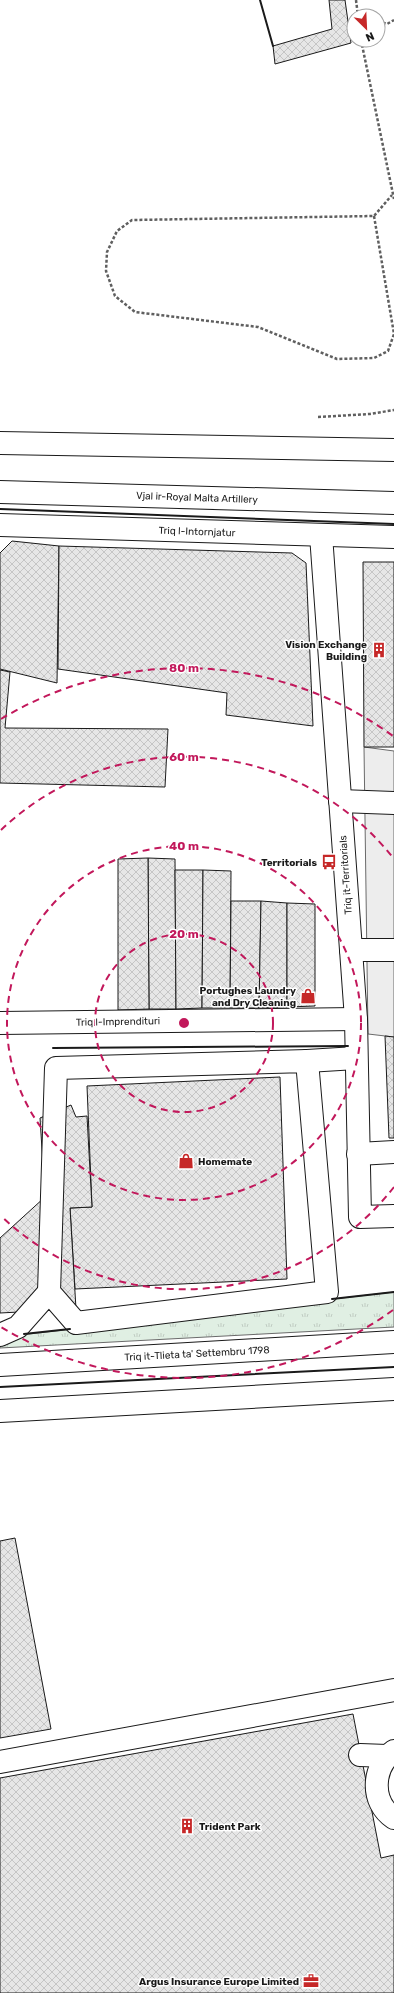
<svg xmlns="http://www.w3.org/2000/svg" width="394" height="1993" font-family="Rubik,sans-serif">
<defs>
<pattern id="grass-tufts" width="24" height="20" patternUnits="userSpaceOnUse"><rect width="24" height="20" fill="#e0efe3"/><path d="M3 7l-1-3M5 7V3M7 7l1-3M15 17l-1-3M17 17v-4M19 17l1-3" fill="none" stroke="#c0ccc2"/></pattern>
<pattern id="building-cross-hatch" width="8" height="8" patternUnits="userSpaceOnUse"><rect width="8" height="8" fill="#e6e6e6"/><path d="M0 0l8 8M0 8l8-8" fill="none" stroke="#c5c5c5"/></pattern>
</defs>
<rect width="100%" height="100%" fill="#fff"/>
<!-- grass -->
<polygon fill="url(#grass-tufts)" stroke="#6a6a6a" points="394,1292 394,1327 0,1348 0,1345 20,1335"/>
<!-- parking -->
<polygon fill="#ededed" stroke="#6a6a6a" points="364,747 394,751 394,1037 368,1034"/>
<!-- building -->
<g fill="url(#building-cross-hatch)" stroke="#1a1a1a">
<polygon points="329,0 345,0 351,43 275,64 273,46 332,29"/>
<polygon points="12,541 59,546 57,683 0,669 0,553"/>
<polygon points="59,546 292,553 306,563 313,726 226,715 227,693 58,669"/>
<polygon points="363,562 394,562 394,747 364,747"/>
<polygon points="0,670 10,672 5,728 168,729 165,787 0,783"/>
<polygon points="148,858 175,859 176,1009 149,1009"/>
<polygon points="148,858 149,1009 118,1010 118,859"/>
<polygon points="175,870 203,870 202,1008 176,1009"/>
<polygon points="203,870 231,871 230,1008 202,1008"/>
<polygon points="231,901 261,901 259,1008 230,1008"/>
<polygon points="261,901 287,903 287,1007 259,1008"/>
<polygon points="287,903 315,904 315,1006 287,1007"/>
<polygon points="385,1036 394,1037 394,1138 389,1138"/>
<polygon points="280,1077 287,1279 75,1289 70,1208 92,1207 87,1086"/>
<polygon points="71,1105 76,1117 87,1116 92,1207 70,1208 76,1309 0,1313 0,1238 45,1197 40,1118"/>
<polygon points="15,1538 51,1729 0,1738 0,1541"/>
<polygon points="353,1714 381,1858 394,1855 394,1993 0,1993 0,1778"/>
</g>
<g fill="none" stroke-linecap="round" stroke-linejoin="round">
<defs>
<g id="minor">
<polyline points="0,525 394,537"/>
<polyline points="321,535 356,1019 360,1217 394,1216"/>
<polyline points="340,801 394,803"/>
<polyline points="351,950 394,950"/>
<polyline points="0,1023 356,1019"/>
<polygon points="307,1061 327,1292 76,1323 49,1292 56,1068"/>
<polyline points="307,1061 356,1058"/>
<polyline points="358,1154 394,1152"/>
<polyline points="0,1335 18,1327 49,1292"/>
<polyline points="0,1365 394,1342"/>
<polyline points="0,1411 394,1389"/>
<path d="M 394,1751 C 372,1767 370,1802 394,1818"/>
<polyline points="360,1755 387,1756"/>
<polyline points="0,1762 394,1690"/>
</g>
<g id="highway">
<polyline points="0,443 394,450"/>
<polyline points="0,492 394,503"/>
</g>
</defs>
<!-- minor casing -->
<use href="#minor" stroke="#1a1a1a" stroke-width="24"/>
<!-- highway casing -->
<use href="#highway" stroke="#1a1a1a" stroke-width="24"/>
<!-- path -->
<g stroke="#5f5f5f" stroke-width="2.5" stroke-dasharray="3 2" stroke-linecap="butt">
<polyline points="356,0 358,16"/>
<polyline points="357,14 363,16"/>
<polyline points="378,21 387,24 394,20"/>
<polyline points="361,40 394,199"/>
<polyline points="374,216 394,334 388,351 374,358 337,359 258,327 135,312 115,296 106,271 107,252 117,231 132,220 374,216 392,195"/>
<polyline points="318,417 370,414 394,410"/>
</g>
<!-- minor -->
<use href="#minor" stroke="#fff" stroke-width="22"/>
<!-- highway -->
<use href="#highway" stroke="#fff" stroke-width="22"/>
<!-- wall -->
<g stroke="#1a1a1a" stroke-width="2">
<polyline points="260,0 273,46"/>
<polyline points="0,509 394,524"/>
<polyline points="53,1048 348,1046"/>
<polyline points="332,1299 394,1292"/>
<polyline points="24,1334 70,1329"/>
<polyline points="0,1387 394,1367"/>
</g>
</g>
<!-- distance rings -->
<g fill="none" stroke="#c2185b" stroke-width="2" stroke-dasharray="7 5">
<circle cx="184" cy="1023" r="89"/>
<circle cx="184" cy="1023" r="177"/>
<path d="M394 1187A266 266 0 0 1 1 1216M1 830A266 266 0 0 1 394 859"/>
<path d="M393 1310A355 355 0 0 1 1 1327M1 719A355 355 0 0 1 393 736"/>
</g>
<!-- icons -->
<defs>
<symbol id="building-bare" viewBox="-9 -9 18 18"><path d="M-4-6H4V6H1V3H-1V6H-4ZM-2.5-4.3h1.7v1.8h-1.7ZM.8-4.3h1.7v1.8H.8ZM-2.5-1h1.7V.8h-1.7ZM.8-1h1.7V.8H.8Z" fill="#c62828" stroke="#fff" stroke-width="2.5" paint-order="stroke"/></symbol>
<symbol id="bus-bare" viewBox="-9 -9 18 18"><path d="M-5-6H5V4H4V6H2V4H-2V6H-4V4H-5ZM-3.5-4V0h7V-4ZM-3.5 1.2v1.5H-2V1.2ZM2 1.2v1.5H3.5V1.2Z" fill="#c62828" stroke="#fff" stroke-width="2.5" paint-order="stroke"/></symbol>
<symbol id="shop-bare" viewBox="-9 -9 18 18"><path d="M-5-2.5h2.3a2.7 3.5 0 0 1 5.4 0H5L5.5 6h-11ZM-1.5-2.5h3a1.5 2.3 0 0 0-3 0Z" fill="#c62828" stroke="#fff" stroke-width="2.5" paint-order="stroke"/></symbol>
<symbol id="office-bare" viewBox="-9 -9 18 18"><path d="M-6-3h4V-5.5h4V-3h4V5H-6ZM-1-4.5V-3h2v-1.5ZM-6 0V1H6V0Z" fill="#c62828" stroke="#fff" stroke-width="2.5" paint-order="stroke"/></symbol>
</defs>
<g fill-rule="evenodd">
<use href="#building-bare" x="368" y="639" width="22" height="22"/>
<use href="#bus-bare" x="318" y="851" width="22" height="22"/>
<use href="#shop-bare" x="297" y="985" width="22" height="22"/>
<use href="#shop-bare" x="175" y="1150" width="22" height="22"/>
<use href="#building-bare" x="176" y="1815" width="22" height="22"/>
<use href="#office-bare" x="300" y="1970" width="22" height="22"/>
</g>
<g text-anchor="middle" stroke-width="3" stroke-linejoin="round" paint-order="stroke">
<!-- street labels -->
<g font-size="10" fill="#1a1a1a" stroke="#fff">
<text transform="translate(197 497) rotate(2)" y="4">Vjal ir-Royal Malta Artillery</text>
<text transform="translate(197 531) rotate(2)" y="4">Triq l-Intornjatur</text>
<text transform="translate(345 875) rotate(-94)" y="4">Triq it-Territorials</text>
<text transform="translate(118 1021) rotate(-1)" y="4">Triq l-Imprendituri</text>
<text transform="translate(197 1353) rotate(-3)" y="4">Triq it-Tlieta ta' Settembru 1798</text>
</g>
<!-- poi labels -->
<g font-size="10" font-weight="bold" fill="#1a1a1a" stroke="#fff" text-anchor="end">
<text x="367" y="648">Vision Exchange<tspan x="367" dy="12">Building</tspan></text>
<text x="317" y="866">Territorials</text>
<text x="296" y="994">Portughes Laundry<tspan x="296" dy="12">and Dry Cleaning</tspan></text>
<text x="198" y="1165" text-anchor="start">Homemate</text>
<text x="199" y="1830" text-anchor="start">Trident Park</text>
<text x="299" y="1985">Argus Insurance Europe Limited</text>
</g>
</g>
<circle cx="184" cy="1023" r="6" fill="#c2185b" stroke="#fff" stroke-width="2"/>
<g font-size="12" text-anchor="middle" font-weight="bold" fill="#c2185b" stroke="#fff" stroke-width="3" stroke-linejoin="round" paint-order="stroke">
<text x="184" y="672">80 m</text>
<text x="184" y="761">60 m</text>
<text x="184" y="850">40 m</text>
<text x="184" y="938">20 m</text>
</g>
<!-- north arrow -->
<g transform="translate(366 28) rotate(156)"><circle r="19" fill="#ffffff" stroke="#a3a3a3"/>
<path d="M0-3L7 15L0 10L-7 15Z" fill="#c62828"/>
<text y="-6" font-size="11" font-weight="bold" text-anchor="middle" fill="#1a1a1a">N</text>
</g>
</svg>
